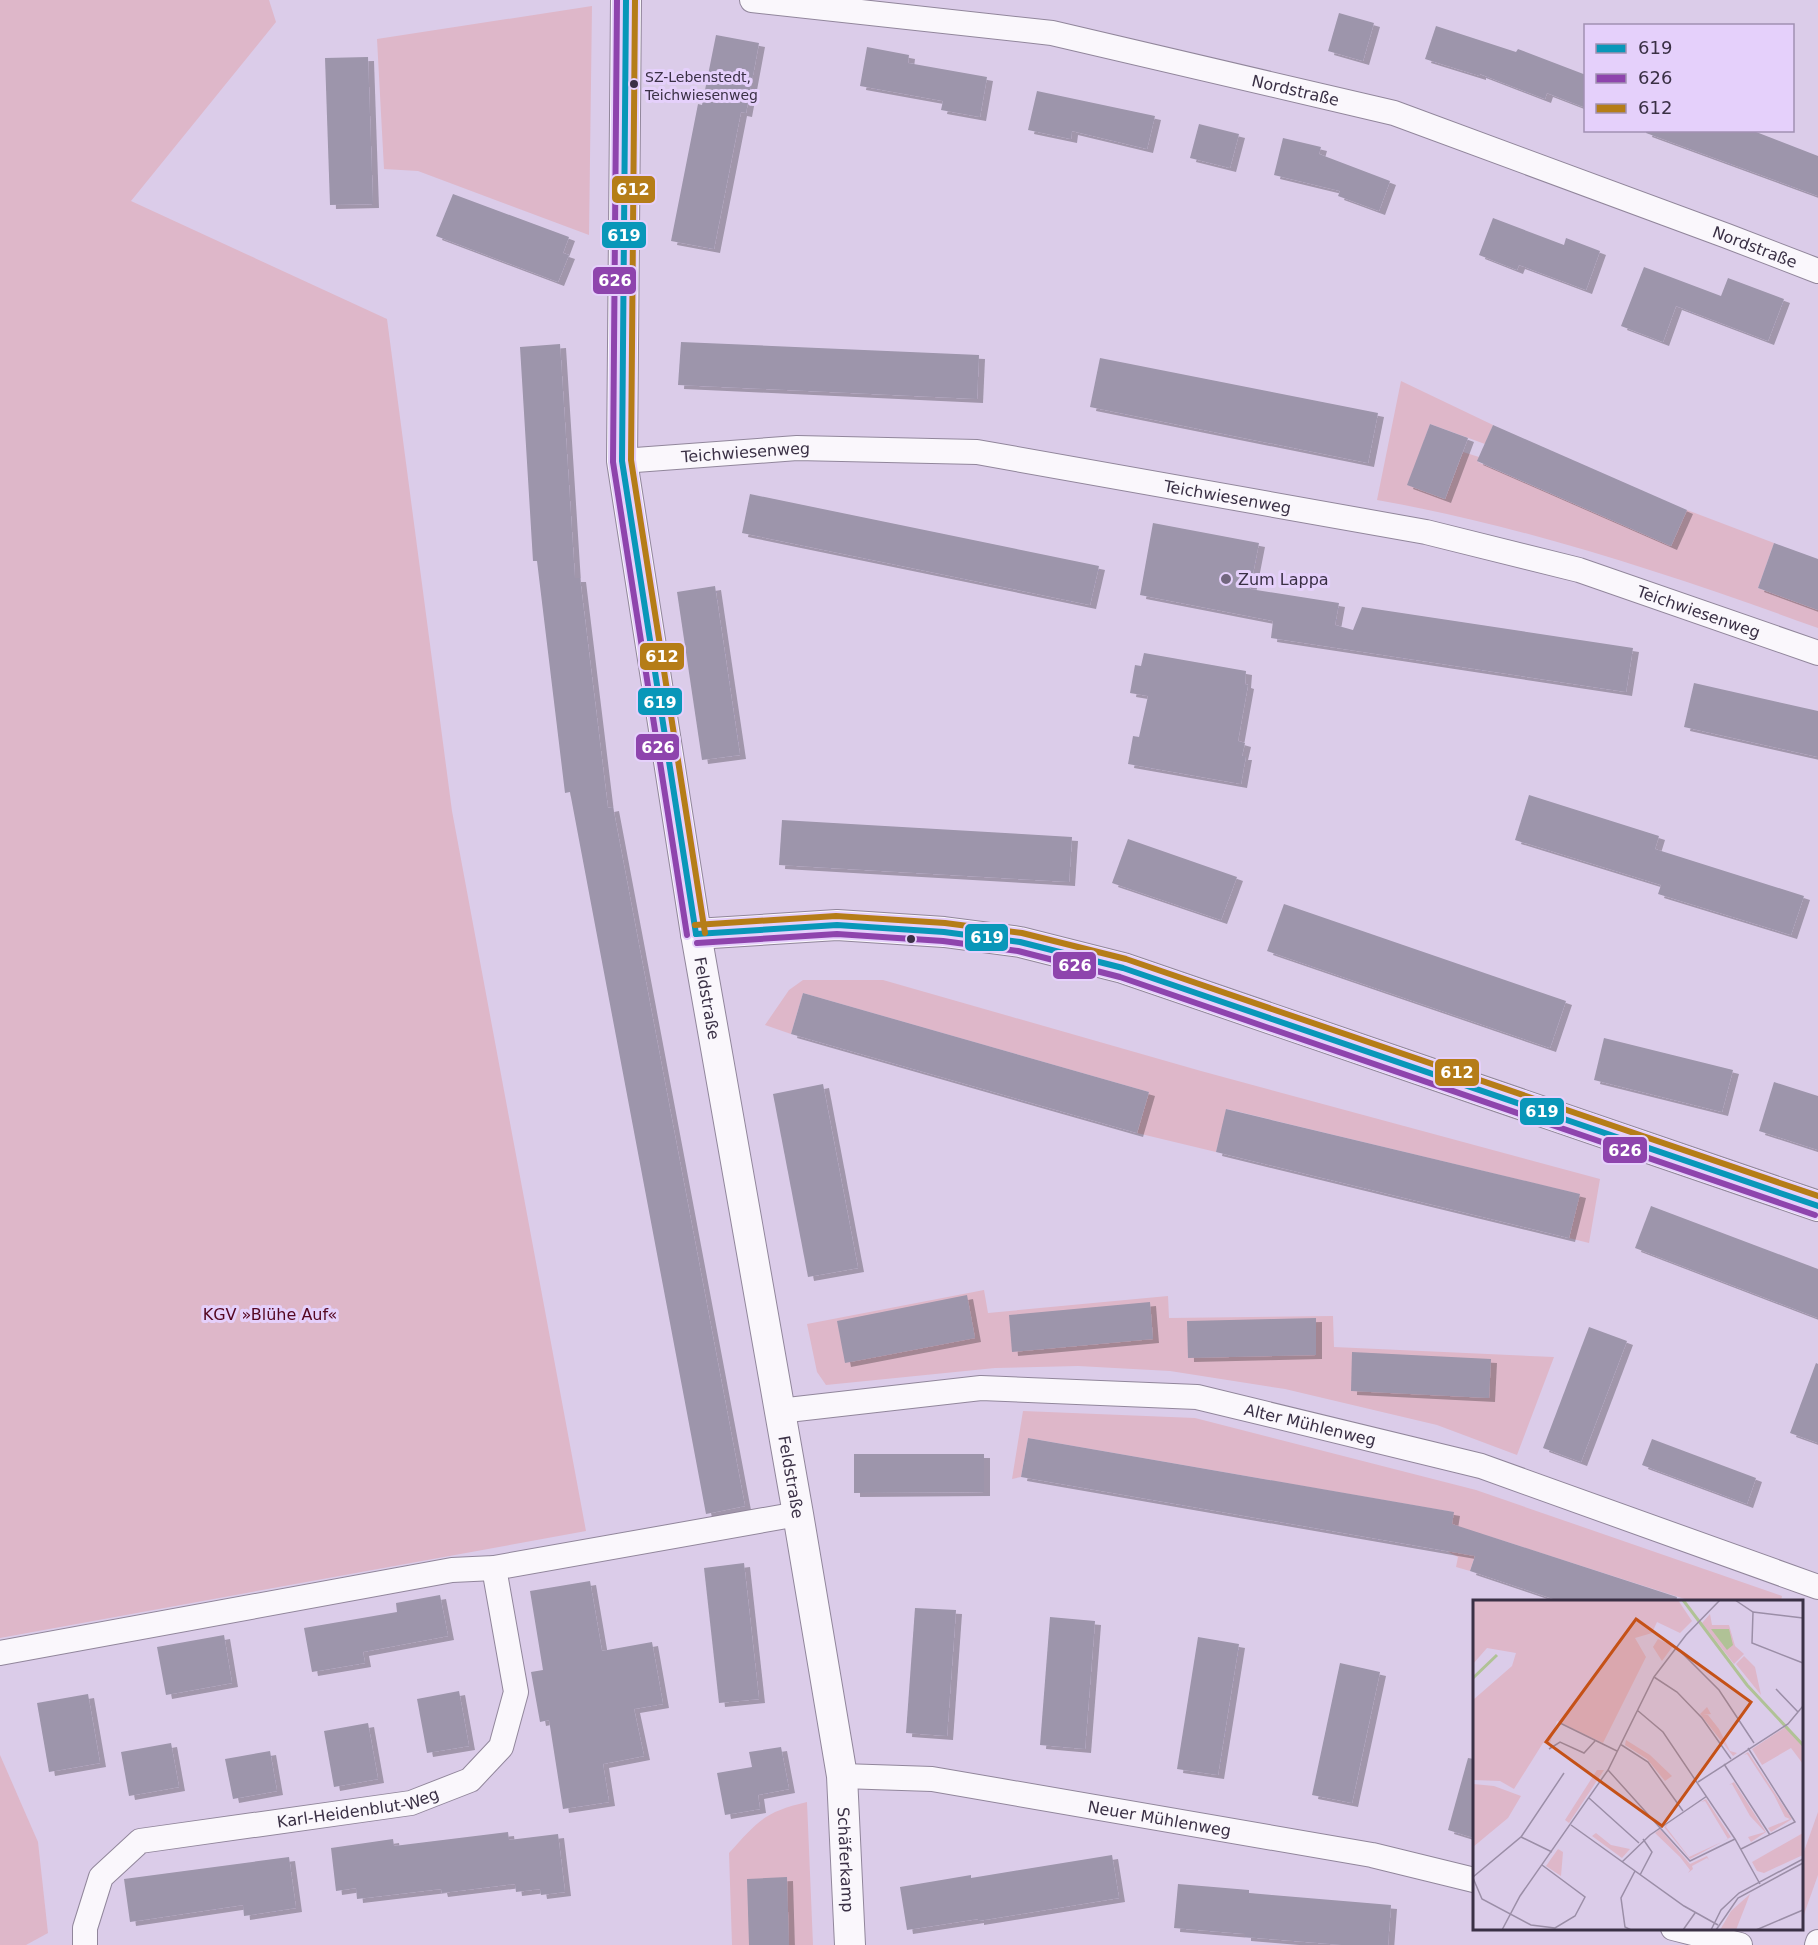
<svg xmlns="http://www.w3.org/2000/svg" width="1818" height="1945" font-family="'DejaVu Sans',sans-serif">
<defs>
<filter id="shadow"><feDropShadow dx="6" dy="4" stdDeviation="0" flood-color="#0004"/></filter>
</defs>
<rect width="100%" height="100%" fill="#dbcce9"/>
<!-- green -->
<g fill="#deb7c9">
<polygon points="0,0 269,0 276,22 131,201 387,319 452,811 586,1531 0,1638"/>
<polygon points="592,6 589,235 418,171 384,169 377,39"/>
<path d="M 1401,381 L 1493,425 L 1485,444 L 1430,424 L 1408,485 L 1445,499 L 1463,452 L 1479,457 L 1478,462 L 1671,546 L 1687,510 L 1774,543 L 1758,588 L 1818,610 L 1818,628 C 1674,576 1529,527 1377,500 Z"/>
<polygon points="803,980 883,980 1201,1071 1600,1179 1589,1243 1569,1238 1579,1194 1227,1109 1216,1152 1137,1133 1149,1092 803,993 791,1034 765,1025 789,990"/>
<polygon points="984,1290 988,1313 1168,1296 1169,1318 1333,1316 1334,1347 1554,1357 1517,1455 1437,1425 1285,1389 1170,1371 1078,1366 995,1368 826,1385 817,1372 807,1324"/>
<polygon points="1023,1411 1195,1418 1476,1490 1782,1596 1781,1601 1691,1601 1482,1534 1470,1571 1456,1567 1458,1557 1447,1551 1453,1512 1028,1438 1021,1477 1012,1479"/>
<polygon points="0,1755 38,1842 48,1933 26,1945 0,1945"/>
<path d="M 807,1802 L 813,1945 L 732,1945 L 729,1853 C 758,1821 764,1812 807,1802 Z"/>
<polygon points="1818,1812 1818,1875 1802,1920 1802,1857"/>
</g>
<!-- building -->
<g fill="#9d95ab" filter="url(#shadow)">
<polygon points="1339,13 1374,23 1363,61 1328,51"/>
<polygon points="1436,26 1516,52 1518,49 1586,75 1586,108 1547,93 1545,99 1480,74 1480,76 1425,59"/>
<polygon points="716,35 759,43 746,113 741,112 714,249 671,241 698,104 702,105"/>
<polygon points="867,47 909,55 908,63 987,77 980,117 941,110 943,101 860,86"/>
<polygon points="368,57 373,204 330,205 325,58"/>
<polygon points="1037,91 1155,116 1147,149 1072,131 1071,139 1028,130"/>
<polygon points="1199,124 1239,134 1230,168 1190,158"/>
<polygon points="1647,130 1751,130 1818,156 1818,196 1646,133"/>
<polygon points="1283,138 1321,147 1319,154 1390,181 1379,211 1338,196 1340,191 1274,175"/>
<polygon points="453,194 569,237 563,253 569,255 558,282 436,236"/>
<polygon points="1493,218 1564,245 1566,238 1600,251 1586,290 1519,265 1517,270 1479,255"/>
<polygon points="1644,267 1721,296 1728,278 1784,299 1768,341 1676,306 1663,342 1621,326"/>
<polygon points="681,342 979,355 977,399 678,385"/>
<polygon points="560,344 575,578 580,578 608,808 613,807 745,1506 706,1514 570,792 565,793 537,561 533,561 520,347"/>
<polygon points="1100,358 1378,413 1368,463 1090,407"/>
<polygon points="1430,424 1468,438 1445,499 1407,485"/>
<polygon points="1493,425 1687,510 1671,546 1477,461"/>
<polygon points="750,494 1099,566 1090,605 742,533"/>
<polygon points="1153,523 1259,543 1250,589 1339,603 1335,625 1353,630 1362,607 1633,648 1626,692 1271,638 1273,621 1140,595"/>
<polygon points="1774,543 1818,559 1818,610 1758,588"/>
<polygon points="715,586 740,755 702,760 677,592"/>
<polygon points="1144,653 1246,671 1245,684 1248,685 1238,741 1245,743 1242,756 1246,756 1241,784 1128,764 1133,736 1139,737 1148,696 1130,693 1135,665 1141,666"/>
<polygon points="1694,683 1818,711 1818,757 1684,727"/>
<polygon points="1529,795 1659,836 1655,849 1804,896 1791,935 1658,894 1661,885 1515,840"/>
<polygon points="782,820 1072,837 1069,882 779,865"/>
<polygon points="1128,839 1237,877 1221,920 1112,883"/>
<polygon points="1284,904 1566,1001 1550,1048 1267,951"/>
<polygon points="803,993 1149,1092 1137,1133 791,1034"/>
<polygon points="1604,1038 1733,1070 1722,1112 1594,1080"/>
<polygon points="1774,1082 1818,1096 1818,1150 1759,1131"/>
<polygon points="823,1084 858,1268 808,1277 773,1094"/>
<polygon points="1226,1109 1580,1194 1569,1238 1216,1152"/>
<polygon points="1651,1206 1818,1269 1818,1318 1635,1248"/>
<polygon points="967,1295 975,1338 845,1363 837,1321"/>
<polygon points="1150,1302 1153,1339 1012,1352 1009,1315"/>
<polygon points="1316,1318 1316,1355 1188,1358 1187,1321"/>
<polygon points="1589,1327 1627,1341 1581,1462 1543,1448"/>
<polygon points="1352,1352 1491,1359 1489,1398 1351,1391"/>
<polygon points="1816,1363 1818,1364 1818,1443 1790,1433"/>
<polygon points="1028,1438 1454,1512 1452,1524 1677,1597 1676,1602 1562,1602 1470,1571 1475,1556 1021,1477"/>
<polygon points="1652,1439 1756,1478 1747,1504 1642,1465"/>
<polygon points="854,1454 984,1454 984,1492 854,1493"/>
<polygon points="744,1563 759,1699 719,1703 704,1568"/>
<polygon points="590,1581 602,1651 652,1642 663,1704 634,1709 644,1756 603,1764 609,1802 563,1809 549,1720 540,1722 531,1672 543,1670 530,1591"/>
<polygon points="440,1595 448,1636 363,1652 365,1663 312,1672 304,1628 397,1612 396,1603"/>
<polygon points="915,1608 956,1610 947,1736 906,1733"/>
<polygon points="1050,1617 1095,1621 1085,1749 1040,1745"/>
<polygon points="224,1635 232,1683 166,1695 157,1647"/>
<polygon points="1198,1637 1239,1644 1218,1775 1177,1769"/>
<polygon points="1340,1663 1380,1672 1352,1803 1312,1795"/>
<polygon points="459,1691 469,1746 427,1753 417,1699"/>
<polygon points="88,1694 100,1763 49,1772 37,1703"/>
<polygon points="368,1723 378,1779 334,1787 324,1731"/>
<polygon points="171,1743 179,1787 129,1796 121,1752"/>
<polygon points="781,1747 789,1789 758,1795 760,1809 725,1815 717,1773 752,1767 749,1752"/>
<polygon points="270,1751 277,1791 233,1799 225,1759"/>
<polygon points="1468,1758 1474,1759 1474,1838 1448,1830"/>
<polygon points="508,1832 509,1840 558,1834 565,1892 541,1895 540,1889 516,1892 515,1884 442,1893 441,1889 357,1899 356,1888 336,1891 331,1848 393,1839 394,1846"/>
<polygon points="1112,1855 1119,1898 978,1921 978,1919 907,1930 900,1887 971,1875 971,1878"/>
<polygon points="289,1857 296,1908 244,1916 243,1905 130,1922 124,1879"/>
<polygon points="787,1877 789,1945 749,1945 747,1879"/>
<polygon points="1178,1884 1249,1890 1249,1893 1391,1905 1388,1945 1342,1945 1245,1937 1245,1934 1174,1928"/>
</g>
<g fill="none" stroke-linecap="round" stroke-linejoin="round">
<defs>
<g id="minor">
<path id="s1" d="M 752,0 L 1052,33 L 1394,113 L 1727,236 L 1818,271"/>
<path id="s2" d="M 622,461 L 797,448 L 977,452 L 1426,532 L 1579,570 L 1818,653"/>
<path id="s3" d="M 779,1411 L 981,1388 L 1197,1397 L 1481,1466 L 1818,1587"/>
<polyline points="0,1653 452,1570 494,1568 798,1514"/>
<path id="s4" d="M 842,1776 L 932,1779 L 1372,1855 L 1474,1880"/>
<polyline points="1673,1928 1740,1945"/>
<path id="s5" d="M 85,1945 L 85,1928 L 101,1877 L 140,1841 L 411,1803 L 470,1780 L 501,1747 L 516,1692 L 494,1568"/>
<polyline points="1817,1945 1818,1942"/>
</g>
<g id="tertiary">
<path id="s6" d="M 626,0 L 622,461 L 696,934 L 798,1514 L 842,1776 L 850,1945"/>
<polyline points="696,934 837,925 944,932 1020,942 1123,968 1818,1206"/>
</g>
</defs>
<!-- minor casing -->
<use href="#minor" stroke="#91869b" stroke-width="26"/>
<!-- tertiary casing -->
<use href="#tertiary" stroke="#91869b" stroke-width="32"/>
<!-- minor -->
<use href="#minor" stroke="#faf7fc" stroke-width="24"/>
<!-- tertiary -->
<use href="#tertiary" stroke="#faf7fc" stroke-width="30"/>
<defs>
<g id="bus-1">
<polyline points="626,0 622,461 696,934"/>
<polyline points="696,934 837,925 944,932 1020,942 1123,968 1818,1206"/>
</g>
<g id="bus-2">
<polyline points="617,0 613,462 687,935"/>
<polyline points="697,943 837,934 943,941 1018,951 1120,977 1815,1215"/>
</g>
<g id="bus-3">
<polyline points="635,0 631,460 705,933"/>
<polyline points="695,925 836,916 945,923 1022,933 1126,959 1818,1196"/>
</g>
</defs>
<!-- bus-1 casing -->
<use href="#bus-1" stroke="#e5d0fb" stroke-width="10"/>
<!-- bus-2 casing -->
<use href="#bus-2" stroke="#e5d0fb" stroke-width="10"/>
<!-- bus-3 casing -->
<use href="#bus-3" stroke="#e5d0fb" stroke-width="10"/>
<!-- bus-1 -->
<use href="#bus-1" stroke="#0997b9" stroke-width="6"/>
<!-- bus-2 -->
<use href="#bus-2" stroke="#8e44ad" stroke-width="6"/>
<!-- bus-3 -->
<use href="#bus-3" stroke="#b57d18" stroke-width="6"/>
</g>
<!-- markers -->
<g fill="#3a3045" stroke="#e5d0fb" stroke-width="2">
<circle cx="634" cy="84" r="5"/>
<circle cx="911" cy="939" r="5"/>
</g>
<circle fill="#72677e" stroke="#e5d0fb" stroke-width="2" cx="1226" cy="579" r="6"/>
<g text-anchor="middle" stroke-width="6" stroke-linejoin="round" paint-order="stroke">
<!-- bus labels -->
<g font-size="14" fill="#3a3045" stroke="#e5d0fb" text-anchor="start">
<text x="645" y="82">SZ-Lebenstedt,<tspan x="645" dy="18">Teichwiesenweg</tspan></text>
</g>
<!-- street labels -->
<g font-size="16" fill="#3a3045" stroke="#e5d0fb">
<text dy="6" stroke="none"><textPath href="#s1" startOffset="552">Nordstraße</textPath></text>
<text dy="6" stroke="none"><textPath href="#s1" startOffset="1038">Nordstraße</textPath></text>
<text dy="6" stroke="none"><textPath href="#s2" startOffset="124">Teichwiesenweg</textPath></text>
<text dy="6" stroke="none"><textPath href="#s2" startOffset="610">Teichwiesenweg</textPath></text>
<text dy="6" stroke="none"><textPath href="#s2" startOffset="1096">Teichwiesenweg</textPath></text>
<text dy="6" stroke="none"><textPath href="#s6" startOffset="1005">Feldstraße</textPath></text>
<text dy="6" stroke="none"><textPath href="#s3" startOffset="536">Alter Mühlenweg</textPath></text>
<text dy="6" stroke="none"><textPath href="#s6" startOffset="1491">Feldstraße</textPath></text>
<text dy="6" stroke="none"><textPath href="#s5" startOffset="344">Karl-Heidenblut-Weg</textPath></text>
<text dy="6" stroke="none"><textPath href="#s4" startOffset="321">Neuer Mühlenweg</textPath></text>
<text dy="6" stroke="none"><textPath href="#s6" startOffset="1878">Schäferkamp</textPath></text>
</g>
<!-- poi labels -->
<g font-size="16" fill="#3a3045" stroke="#e5d0fb" text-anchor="start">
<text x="1238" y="585">Zum Lappa</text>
</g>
<!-- park labels -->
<g font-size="16" fill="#540621" stroke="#e5d0fb">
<text x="270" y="1320">KGV »Blühe Auf«</text>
</g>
</g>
<!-- overview -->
<g transform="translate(1473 1600)">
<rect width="330" height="330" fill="#dbcce9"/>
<path d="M 0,0 L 205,0 L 219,21 L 207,33 L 184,22 L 179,33 L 162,38 L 173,57 L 130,143 L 84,121 L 77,143 L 70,143 L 41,189 L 27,181 L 0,180 L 0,100 L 39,66 L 43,53 L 14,48 L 0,64 ZM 237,14 L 239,25 L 256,25 L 262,46 L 271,54 L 261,64 L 229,23 ZM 185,39 L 200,46 L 189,61 L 180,47 ZM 271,56 L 282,67 L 288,95 L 263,64 ZM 234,107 L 238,114 L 230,115 L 235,115 L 246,129 L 257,151 L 264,153 L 260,156 L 227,114 ZM 314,126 L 330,143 L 330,164 L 318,148 L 289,165 L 279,149 ZM 153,140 L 177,155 L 199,176 L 192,181 L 174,159 L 152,145 ZM 275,152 L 319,219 L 298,232 L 295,228 L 317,219 L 312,217 L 301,195 L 274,154 L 271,155 ZM 124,170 L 131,170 L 96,223 L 92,220 ZM 261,182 L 293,232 L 278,242 L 275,237 L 292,232 L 277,216 L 259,184 L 256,185 ZM 0,184 L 21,186 L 48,196 L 35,218 L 0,247 ZM 233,199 L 258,237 L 217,259 L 191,227 L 195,224 L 193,227 L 216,257 L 255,239 L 232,201 L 228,202 ZM 187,229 L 217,264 L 234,256 L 236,260 L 234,258 L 219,266 L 220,269 L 215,273 L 217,270 L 207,257 L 182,233 ZM 123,233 L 138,245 L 157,249 L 149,258 L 119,236 ZM 330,233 L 330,255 L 291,273 L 284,271 L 279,262 ZM 85,249 L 90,252 L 88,276 L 73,266 ZM 277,294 L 263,330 L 247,330 L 258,311 Z" fill="#deb7c9"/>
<path d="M 238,29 L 256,29 L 260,45 L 254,50 Z" fill="#b0c296"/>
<path fill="none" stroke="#b0c296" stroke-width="3" d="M 210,0 L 274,85 L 330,145M 0,78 L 24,55"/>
<path fill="none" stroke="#9b8ea7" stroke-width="1.5" d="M 262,0 L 280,12 L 330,18M 280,12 L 279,43 L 330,63M 203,47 L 246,90 L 281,143M 181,77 L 204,92 L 229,118 L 258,159M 303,89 L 325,112M 164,110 L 190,132 L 262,239 L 287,284M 87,123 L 144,151M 147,144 L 175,162 L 210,211M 76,149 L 87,142 L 111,153 L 122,141M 251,164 L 297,235M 135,170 L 217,261 L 262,239M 225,182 L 315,124 L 330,106M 116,198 L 166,243M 98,225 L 211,306 L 245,325M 48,237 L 91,173M 268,249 L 322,222 L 275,148M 149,262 L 177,235 L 234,196M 167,275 L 179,252 L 170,239M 0,277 L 48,237 L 79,252M 0,278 L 9,299 L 58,325 L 82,328 L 102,316 L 112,297 L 69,265M 29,330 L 47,296 L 135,170 L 181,77 L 213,35 L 247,0M 158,330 L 152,327 L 148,298 L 162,271M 210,330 L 222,313M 238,330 L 248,310 L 266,293 L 330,259M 243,330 L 265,298 L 330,263M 283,330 L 330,310"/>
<path fill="#c55117" fill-opacity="0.15" stroke="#c55117" stroke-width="3" d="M 163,19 L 278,102 L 189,226 L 73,142 Z"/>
<rect width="330" height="330" fill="none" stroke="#3a3045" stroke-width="3"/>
</g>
<g stroke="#e5d0fb" stroke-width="2">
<rect x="611" y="175" width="45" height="29" rx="6" fill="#b57d18"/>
<rect x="601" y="221" width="46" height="28" rx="6" fill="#0997b9"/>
<rect x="592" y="266" width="45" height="29" rx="6" fill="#8e44ad"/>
<rect x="639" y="642" width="46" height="29" rx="6" fill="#b57d18"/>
<rect x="637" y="687" width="46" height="29" rx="6" fill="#0997b9"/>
<rect x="635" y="733" width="45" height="28" rx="6" fill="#8e44ad"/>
<rect x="964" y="923" width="45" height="29" rx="6" fill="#0997b9"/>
<rect x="1052" y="951" width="45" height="29" rx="6" fill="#8e44ad"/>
<rect x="1434" y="1058" width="46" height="29" rx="6" fill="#b57d18"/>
<rect x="1519" y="1097" width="46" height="29" rx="6" fill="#0997b9"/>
<rect x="1602" y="1136" width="46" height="28" rx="6" fill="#8e44ad"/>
</g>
<g font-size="16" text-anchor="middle" font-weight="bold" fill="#fff">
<text x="633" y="195">612</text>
<text x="624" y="241">619</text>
<text x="615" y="286">626</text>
<text x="662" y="662">612</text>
<text x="660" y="708">619</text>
<text x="658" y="753">626</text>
<text x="987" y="943">619</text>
<text x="1075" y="971">626</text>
<text x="1457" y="1078">612</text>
<text x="1542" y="1117">619</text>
<text x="1625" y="1156">626</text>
</g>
<!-- legend -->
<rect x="1584" y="24" width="210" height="108" fill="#e5d0fb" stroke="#a190b2" stroke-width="1.5"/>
<rect x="1596" y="44" width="30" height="9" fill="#0997b9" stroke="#a190b2" stroke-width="1.5"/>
<text x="1638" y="54" font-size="18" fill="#3a3045">619</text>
<rect x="1596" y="74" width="30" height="9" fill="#8e44ad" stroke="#a190b2" stroke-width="1.5"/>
<text x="1638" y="84" font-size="18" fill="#3a3045">626</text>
<rect x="1596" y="104" width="30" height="9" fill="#b57d18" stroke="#a190b2" stroke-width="1.5"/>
<text x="1638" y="114" font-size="18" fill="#3a3045">612</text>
</svg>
